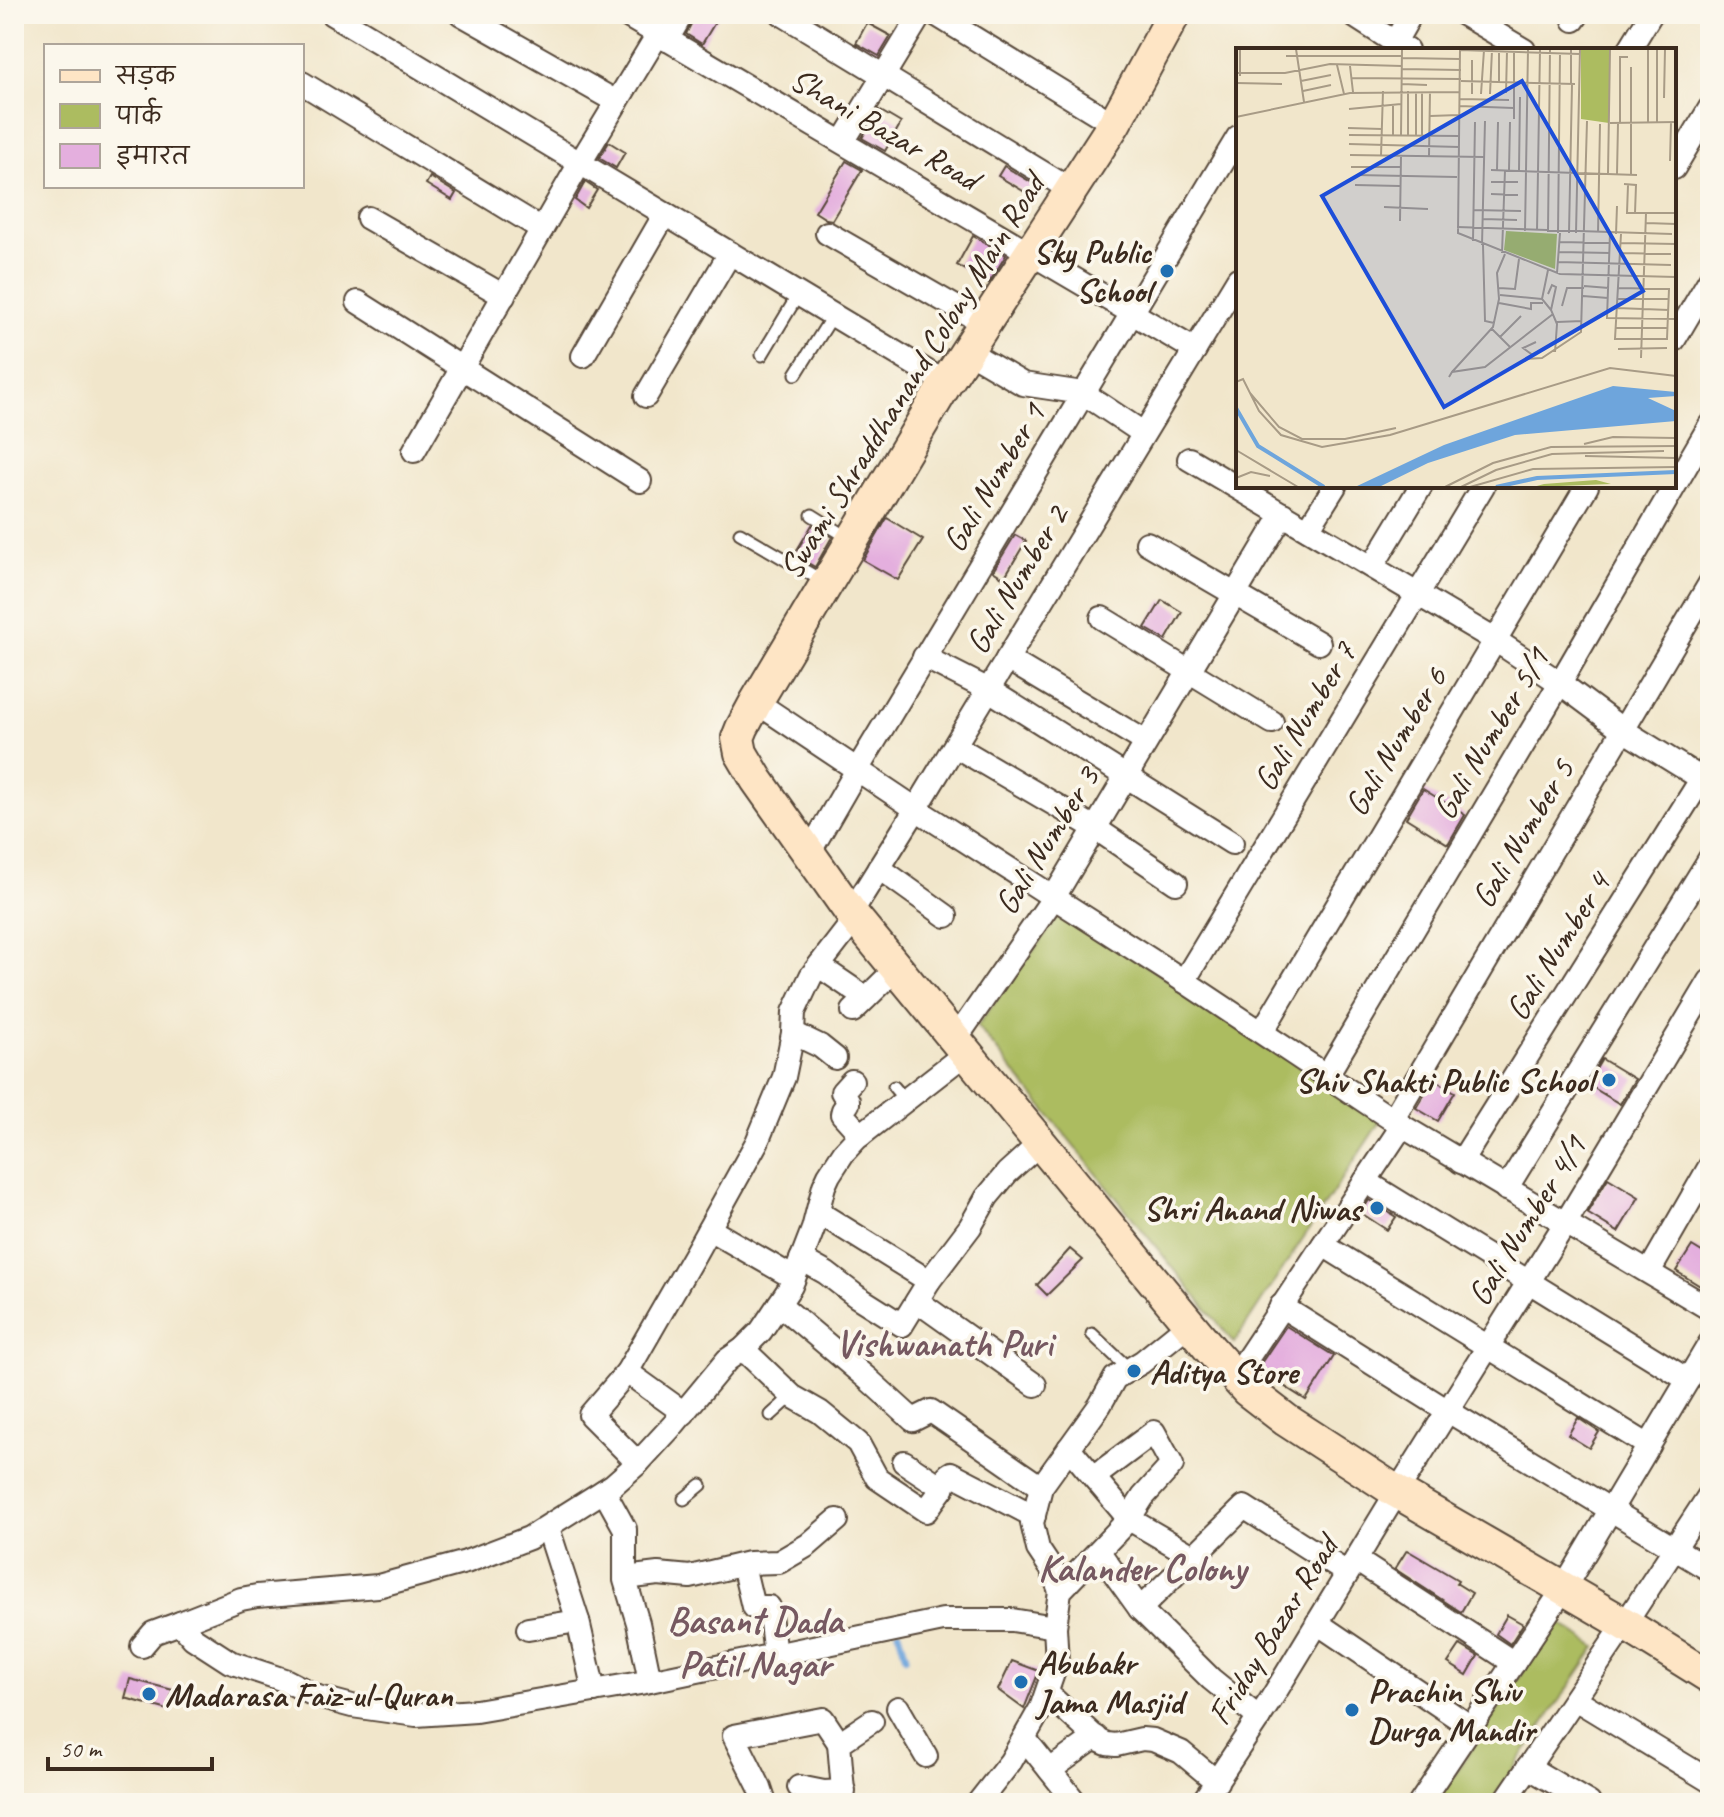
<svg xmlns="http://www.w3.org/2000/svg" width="1724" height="1817" font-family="Caveat,'Playpen Sans Deva',sans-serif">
<rect width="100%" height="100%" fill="#fbf7ec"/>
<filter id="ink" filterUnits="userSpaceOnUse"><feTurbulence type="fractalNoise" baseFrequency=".0125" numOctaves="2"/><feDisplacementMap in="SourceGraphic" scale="16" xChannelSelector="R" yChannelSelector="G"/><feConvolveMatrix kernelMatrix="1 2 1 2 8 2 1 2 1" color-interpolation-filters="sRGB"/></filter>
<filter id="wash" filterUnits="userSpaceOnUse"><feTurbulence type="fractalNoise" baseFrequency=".006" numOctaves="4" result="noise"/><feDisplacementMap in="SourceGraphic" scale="32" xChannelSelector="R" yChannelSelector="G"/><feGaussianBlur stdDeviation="1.8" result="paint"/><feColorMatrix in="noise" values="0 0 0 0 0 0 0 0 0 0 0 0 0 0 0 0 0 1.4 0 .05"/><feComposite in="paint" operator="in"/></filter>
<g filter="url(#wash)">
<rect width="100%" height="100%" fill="#f1e6cb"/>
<!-- green -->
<g fill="#acbc60" stroke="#74733f" stroke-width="2">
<polygon points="1063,911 1381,1120 1234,1343 977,1026"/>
<polygon points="1557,1621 1596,1647 1490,1803 1436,1803"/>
</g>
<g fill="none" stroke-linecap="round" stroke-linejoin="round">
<!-- stream -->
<polyline stroke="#6ea5dc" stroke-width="7" points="899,1632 906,1657"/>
</g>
<g id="blocks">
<!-- building -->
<g fill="#e4afde">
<polygon points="696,14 720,14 702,44 686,34"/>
<polygon points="867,23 891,36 879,56 856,43"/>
<polygon points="879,110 901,123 885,151 862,138"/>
<polygon points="609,142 625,152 616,168 599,158"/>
<polygon points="846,161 862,170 832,220 826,219 815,212"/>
<polygon points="1004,166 1041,188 1035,198 998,176"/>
<polygon points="430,177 456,193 452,200 426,184"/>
<polygon points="585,182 597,190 586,208 575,200"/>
<polygon points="973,236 1006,255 989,283 957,265"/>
<polygon points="887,518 923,540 898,580 863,560"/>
<polygon points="812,525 832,537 815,567 794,555"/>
<polygon points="1015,535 1026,541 1004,578 993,571"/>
<polygon points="1162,600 1182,612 1166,640 1145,628"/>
<polygon points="1423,789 1465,815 1448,844 1406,818"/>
<polygon points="1602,1059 1635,1079 1620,1104 1587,1084"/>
<polygon points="1433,1079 1455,1092 1438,1121 1416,1108"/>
<polygon points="1608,1178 1639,1197 1618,1232 1587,1213"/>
<polygon points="1369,1200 1396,1217 1387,1230 1361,1213"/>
<polygon points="1692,1246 1710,1257 1710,1292 1676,1271"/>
<polygon points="1070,1249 1083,1260 1047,1295 1037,1285"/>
<polygon points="1286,1326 1334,1356 1306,1400 1257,1369"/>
<polygon points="1578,1418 1599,1432 1589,1448 1568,1435"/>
<polygon points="1407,1550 1458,1580 1456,1583 1472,1593 1461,1612 1395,1569"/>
<polygon points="1507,1615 1523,1624 1510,1644 1496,1634"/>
<polygon points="1460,1645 1478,1656 1467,1675 1448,1663"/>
<polygon points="1012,1661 1039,1671 1024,1709 998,1690"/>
<polygon points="130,1679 173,1690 168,1710 125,1698"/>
</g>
</g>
</g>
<g filter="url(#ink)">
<use href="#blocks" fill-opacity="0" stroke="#564638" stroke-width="2"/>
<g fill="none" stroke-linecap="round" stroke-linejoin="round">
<defs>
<g id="lane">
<polyline points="762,355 798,295"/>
<polyline points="796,374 833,315"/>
<polyline points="812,515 852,540"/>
<polyline points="740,533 826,583"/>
<polyline points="894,1087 906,1101"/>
<polyline points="1092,1334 1129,1369"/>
<polyline points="771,1415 792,1396"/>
<polyline points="684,1499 701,1485"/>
</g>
<g id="street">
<polyline points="332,14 946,383"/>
<polyline points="461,14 617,102"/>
<polyline points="624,14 1195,350"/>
<polyline points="782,14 1071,190"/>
<polyline points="935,14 1114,124"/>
<polyline points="1351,14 1407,50"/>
<polyline points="1463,14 1524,50"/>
<polyline points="1574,20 1578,14"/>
<polyline points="667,40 682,14"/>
<polyline points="1395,42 1411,14"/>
<polyline points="1629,50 1651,14"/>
<polyline points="302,83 542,229"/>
<polyline points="843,142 921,14"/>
<polyline points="1674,168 1710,108"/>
<polyline points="368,218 504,296"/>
<polyline points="827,233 985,324"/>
<polyline points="358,302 640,481"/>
<polyline points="1674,340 1710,279"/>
<polyline points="967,351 1023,384 1083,393 1143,433"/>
<polyline points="583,356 665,214"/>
<polyline points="646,396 730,253"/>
<polyline points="414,451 580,163 658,34"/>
<polyline points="1189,459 1495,640 1560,683 1623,730 1710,784"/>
<polyline points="1308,529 1335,486"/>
<polyline points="1147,543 1319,643"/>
<polyline points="1372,567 1421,486"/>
<polyline points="1102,618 1272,722"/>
<polyline points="924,657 989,690 1232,843"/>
<polyline points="1007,659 1146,742"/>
<polyline points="756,702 916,809 1184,981 1402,1126 1710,1309"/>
<polyline points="955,746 1095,828 1176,883"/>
<polyline points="809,853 857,770 1238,137"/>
<polyline points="879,868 946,916"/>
<polyline points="851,913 916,809 1238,279"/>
<polyline points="819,966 866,998"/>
<polyline points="1184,981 1483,486"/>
<polyline points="853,1011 896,969"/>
<polyline points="1262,1032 1587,486"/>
<polyline points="793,1033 820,1046 835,1058"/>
<polyline points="955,1040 1054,897 1283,514"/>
<polyline points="1327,1075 1560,683 1710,425"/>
<polyline points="852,1081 842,1092 848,1100 848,1104 843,1110 842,1114 861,1135"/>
<polyline points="1393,1119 1710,583"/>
<polyline points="1461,1162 1709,767"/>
<polyline points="1365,1181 1688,1380"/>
<polyline points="1506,1189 1710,858"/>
<polyline points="818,1212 929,1281"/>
<polyline points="709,1229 794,1278"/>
<polyline points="1323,1245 1649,1446"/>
<polyline points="801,1259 826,1273 856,1296 902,1325 929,1281 970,1227 987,1197 1007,1173 1040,1143"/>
<polyline points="1649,1272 1710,1166"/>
<polyline points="917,1301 1035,1385"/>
<polyline points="779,1304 869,1380 913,1420 931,1411 1041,1487"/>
<polyline points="1281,1306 1448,1411 1710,1570"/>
<polyline points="743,1349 792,1396 820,1412 858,1443 877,1478 926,1511 943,1488 948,1475 951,1473 1034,1516"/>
<polyline points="627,1372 684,1413"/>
<polyline points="1235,1377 1402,1126"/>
<polyline points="1069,1448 1129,1519 1193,1556"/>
<polyline points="904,1462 943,1488"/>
<polyline points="638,1463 590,1415 627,1372 696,1252 757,1142 784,1077 793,1033 794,1012 811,976 855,919"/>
<polyline points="604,1491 625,1529 625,1580 638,1623 650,1681"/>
<polyline points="548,1528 578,1621 594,1691"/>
<polyline points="1099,1552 1140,1609 1211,1679 1259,1718"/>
<polyline points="1356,1560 1514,1663"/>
<polyline points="743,1565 753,1607 769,1607 775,1655"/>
<polyline points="625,1578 658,1574 690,1577 749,1563 779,1562 808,1545 837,1520"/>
<polyline points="1060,1591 1052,1570 1038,1549 1032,1523 1041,1487 1100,1405 1115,1378 1142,1362 1189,1324"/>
<polyline points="1140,1609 1244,1507 1347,1573"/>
<polyline points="180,1623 241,1599 257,1596 378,1586 466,1562 529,1538 613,1485 638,1463 674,1424 727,1360 743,1349 761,1331 791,1286 813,1229 824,1186 829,1175 844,1152 857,1138 966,1053"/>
<polyline points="1317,1623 1471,1727"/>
<polyline points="528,1629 578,1621"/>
<polyline points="142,1646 153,1633 180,1623 193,1638 230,1662 287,1681 318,1697 352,1706 416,1715 476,1711 640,1683 943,1620 1012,1620 1055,1627"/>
<polyline points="1047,1693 1098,1740 1107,1744 1116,1745 1142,1739 1153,1740 1181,1752 1217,1782"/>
<polyline points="1575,1699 1710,1781"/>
<polyline points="898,1708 926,1756"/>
<polyline points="1025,1739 1076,1803"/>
<polyline points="1528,1767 1589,1803"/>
<polyline points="1050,1770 1096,1737"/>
<polyline points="799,1787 824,1792 844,1791"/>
<polyline points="765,1803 760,1788 734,1736 823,1719 839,1743"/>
<polyline points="844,1803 839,1743 872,1721"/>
<polyline points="978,1803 1011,1761 1041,1708 1057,1662 1055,1627 1060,1591 1129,1519 1143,1497 1172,1465 1154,1432 1094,1477"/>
<polyline points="1202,1803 1270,1701 1397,1492 1566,1222 1710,981"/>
<polyline points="1420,1803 1564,1588 1710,1343"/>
<polyline points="1504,1803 1625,1624 1710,1494"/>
</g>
<polyline id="secondary" points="1174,14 1114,124 946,383 756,702 742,728 738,738 741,753 757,780 851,913 1210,1349 1247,1390 1286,1420 1397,1492 1625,1624 1710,1677"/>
</defs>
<!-- lane casing -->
<use href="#lane" stroke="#564638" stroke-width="15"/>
<!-- street casing -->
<use href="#street" stroke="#564638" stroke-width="26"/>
<!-- secondary casing -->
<use href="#secondary" stroke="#564638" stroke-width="36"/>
<!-- lane -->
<use href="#lane" stroke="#fff" stroke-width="11"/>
<!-- street -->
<use href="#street" stroke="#fff" stroke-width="22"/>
<!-- secondary -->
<use href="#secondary" stroke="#fee5c5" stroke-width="32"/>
</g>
</g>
<!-- markers -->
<g fill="#1f6fb2" stroke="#fbf7ec" stroke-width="3">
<circle cx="1167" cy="271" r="8"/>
<circle cx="1609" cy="1080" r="8"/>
<circle cx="1377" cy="1208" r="8"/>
<circle cx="1134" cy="1371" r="8"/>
<circle cx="1021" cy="1682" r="8"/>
<circle cx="149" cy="1694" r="8"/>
<circle cx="1352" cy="1710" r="8"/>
</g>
<g text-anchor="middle" stroke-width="7" stroke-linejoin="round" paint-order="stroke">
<!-- street labels -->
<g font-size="34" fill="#3b2a1e" stroke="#fbf7ec">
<text transform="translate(885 128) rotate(30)" y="12">Shani Bazar Road</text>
<text transform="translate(911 376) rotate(-58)" y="12">Swami Shraddhanand Colony Main Road</text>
<text transform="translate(993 477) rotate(-59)" y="12">Gali Number 1</text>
<text transform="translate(1016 579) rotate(-59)" y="12">Gali Number 2</text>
<text transform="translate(1304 716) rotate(-59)" y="12">Gali Number 7</text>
<text transform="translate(1490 733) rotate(-59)" y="12">Gali Number 5/1</text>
<text transform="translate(1395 741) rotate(-59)" y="12">Gali Number 6</text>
<text transform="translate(1522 833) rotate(-59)" y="12">Gali Number 5</text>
<text transform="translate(1046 840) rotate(-58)" y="12">Gali Number 3</text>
<text transform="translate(1557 946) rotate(-58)" y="12">Gali Number 4</text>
<text transform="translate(1526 1220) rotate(-58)" y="12">Gali Number 4/1</text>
<text transform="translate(1272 1630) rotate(-58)" y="12">Friday Bazar Road</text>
</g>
<!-- poi labels -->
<g font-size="34" font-weight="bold" fill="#3b2a1e" stroke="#fbf7ec" text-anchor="start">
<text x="1151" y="263" text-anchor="end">Sky Public<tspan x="1151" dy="39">School</tspan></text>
<text x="1593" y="1092" text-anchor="end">Shiv Shakti Public School</text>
<text x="1361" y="1220" text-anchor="end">Shri Anand Niwas</text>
<text x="1150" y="1383">Aditya Store</text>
<text x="1037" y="1674">Abubakr<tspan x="1037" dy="39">Jama Masjid</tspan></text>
<text x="1368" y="1702">Prachin Shiv<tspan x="1368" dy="39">Durga Mandir</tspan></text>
<text x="165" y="1706">Madarasa Faiz-ul-Quran</text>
</g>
<!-- quarter labels -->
<g font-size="38" font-weight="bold" fill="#765961" stroke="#fbf7ec">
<text x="944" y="1356">Vishwanath Puri</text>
<text x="1142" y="1581">Kalander Colony</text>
<text x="755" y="1633">Basant Dada<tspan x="755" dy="44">Patil Nagar</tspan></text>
</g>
</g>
<!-- overview -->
<g transform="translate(1236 48)">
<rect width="440" height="440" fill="#f1e6cb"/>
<path d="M 345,1 L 374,1 L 373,75 L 345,71 ZM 270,183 L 321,186 L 319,221 L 268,202 ZM 360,432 L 375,436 L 297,439 L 308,436 Z" fill="#acbc60"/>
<path d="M 377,338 L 440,344 L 440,348 L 412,350 L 440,363 L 440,373 L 279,387 L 192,415 L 143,439 L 119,439 L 208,397 Z" fill="#6ea5dc"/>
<path fill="none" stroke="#6ea5dc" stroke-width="4" d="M 0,360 L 22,398 L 88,439M 260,439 L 301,430 L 440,424"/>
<path fill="none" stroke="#a89b86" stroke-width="2" d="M 4,1 L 4,28M 60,1 L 68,54M 224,1 L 222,185 L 324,226 L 440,229M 412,1 L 412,74M 421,1 L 421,74M 224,2 L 344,6M 50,8 L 166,8M 166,10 L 224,11M 101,17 L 108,46M 114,18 L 117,44M 166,21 L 225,22M 0,25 L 49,25 L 94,16 L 166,18M 115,30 L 225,31M 65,33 L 95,27M 225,33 L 339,36M 263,34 L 263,3M 0,35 L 46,36M 166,36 L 191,37M 335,36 L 335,1M 67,43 L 95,37M 270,45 L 271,3M 236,46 L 236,12M 245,46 L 248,2M 254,46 L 256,2M 428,50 L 429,1M 224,51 L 273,52M 223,58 L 278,60M 113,61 L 165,56M 194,68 L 223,67M 0,69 L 114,45 L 224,44M 278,71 L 278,4M 374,75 L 440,74M 384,75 L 384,9 L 392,9M 112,80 L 146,81M 113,87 L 223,88M 157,87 L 157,56M 165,87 L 166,1M 172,87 L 172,43M 180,87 L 180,44M 186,87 L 186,44M 113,96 L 223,99M 114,107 L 248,109M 145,108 L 147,43M 193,108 L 194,44M 434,113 L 435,74M 115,119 L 164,119M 255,122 L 401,127M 261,122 L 262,74M 273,122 L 274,74M 283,122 L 284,49M 372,125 L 374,2M 381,126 L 382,75M 395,126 L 395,19M 120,127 L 221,129M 255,134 L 282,134M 388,136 L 400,137 L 399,165M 119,137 L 164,138M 392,137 L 391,165 L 440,165M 255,146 L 282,147M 148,159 L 192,161M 237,162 L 285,163M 247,171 L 281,172M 164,173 L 165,108M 410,175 L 440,176M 221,179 L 436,186M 289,183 L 292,1M 301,183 L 304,1M 312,184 L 314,1M 322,185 L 324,5M 333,185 L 336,36M 340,185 L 344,1M 362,185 L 364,76M 374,185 L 371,270 L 440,271M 380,186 L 381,158M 237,193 L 239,74M 323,194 L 374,195M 385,195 L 440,196M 246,197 L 249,73M 247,197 L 249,273 L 258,275M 323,204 L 374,205M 266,205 L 269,122M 384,205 L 435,206M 322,214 L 435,217M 312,222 L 306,251 L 315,262M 321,225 L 324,185M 348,238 L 373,240M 263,240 L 279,241 L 283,211M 382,240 L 433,241 L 431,291 L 379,291 L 385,186M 312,246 L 316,237 L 320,239 L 315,262 L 321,276 L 319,304M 264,247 L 306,251M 347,248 L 372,250M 381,251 L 432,251M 263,255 L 295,261 L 295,255 L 307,255M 326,258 L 331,240 L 348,240M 381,260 L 433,262M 321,274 L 346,273M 379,280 L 432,280M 256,281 L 274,299M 264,289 L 285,268M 382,301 L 431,300M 298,308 L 287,300 L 300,294M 405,310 L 410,165M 289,311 L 306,310 L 345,284 L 351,73M 216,324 L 257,279 L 263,251 L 261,225 L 269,206M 213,329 L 216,324 L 249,319 L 317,266M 0,334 L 7,331 L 23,363 L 45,387 L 86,399 L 154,387 L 374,320 L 440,328M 14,345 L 43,379 L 66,391 L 109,391 L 160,380M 348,396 L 377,389 L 440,390M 0,402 L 62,439M 349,408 L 440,410M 0,430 L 15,424 L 34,428M 209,439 L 257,415 L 315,399 L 440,398M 225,439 L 260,422 L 316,406 L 428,403M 234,439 L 297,421 L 440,419"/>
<path fill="#1d4ed8" fill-opacity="0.15" stroke="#1d4ed8" stroke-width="4" d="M 286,33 L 407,243 L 208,359 L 86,148 Z"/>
<rect width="440" height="440" fill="none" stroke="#3b2a1e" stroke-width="4"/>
</g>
<!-- margin -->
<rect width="1724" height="1817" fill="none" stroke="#fbf7ec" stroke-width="48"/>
<!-- legend -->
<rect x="44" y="44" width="260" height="144" fill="#fbf7ec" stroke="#aea59a" stroke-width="2"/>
<rect x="60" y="70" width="40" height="12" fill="#fee5c5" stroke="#aea59a" stroke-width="2"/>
<text x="116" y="84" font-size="24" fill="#3b2a1e">सड़क</text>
<rect x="60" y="104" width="40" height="24" fill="#acbc60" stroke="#aea59a" stroke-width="2"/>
<text x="116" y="124" font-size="24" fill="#3b2a1e">पार्क</text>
<rect x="60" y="144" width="40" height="24" fill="#e4afde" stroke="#aea59a" stroke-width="2"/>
<text x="116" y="164" font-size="24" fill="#3b2a1e">इमारत</text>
<!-- scale -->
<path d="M48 1757v12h164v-12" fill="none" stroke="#3b2a1e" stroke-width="4"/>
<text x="60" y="1757" font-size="24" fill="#3b2a1e" stroke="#fbf7ec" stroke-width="6" paint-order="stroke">50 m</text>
</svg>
